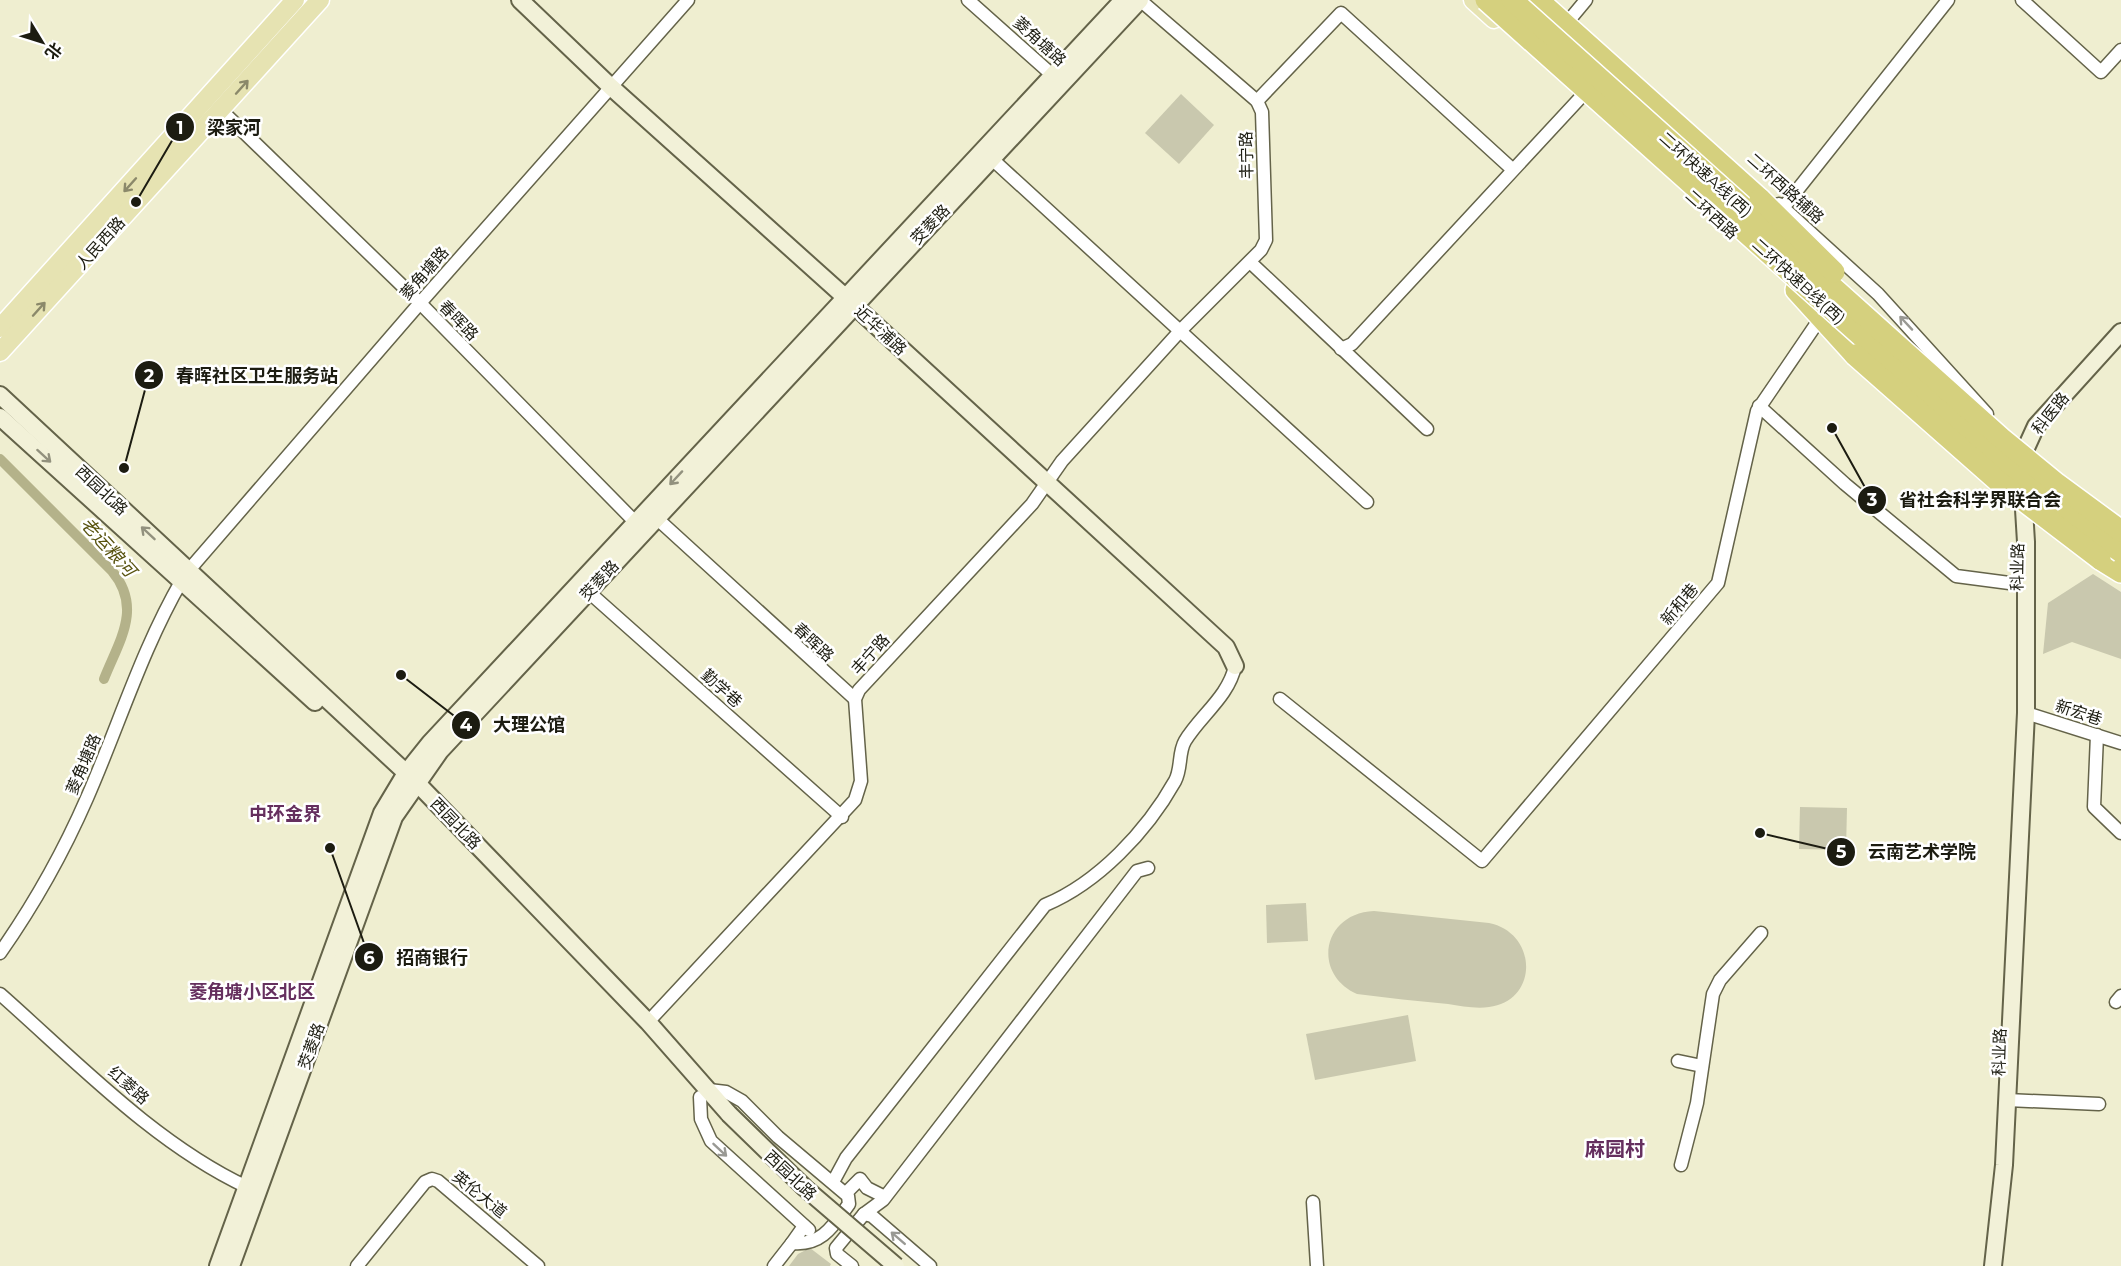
<svg xmlns="http://www.w3.org/2000/svg" width="2121" height="1266" font-family="Montserrat,'Noto Sans SC',sans-serif">
<rect width="100%" height="100%" fill="#efeed0"/>
<!-- green -->
<g fill="#c9c8ae">
<polygon points="1181,94 1214,125 1179,164 1145,133"/>
<polygon points="2093,574 2121,592 2121,659 2072,642 2043,654 2048,603"/>
<polygon points="1800,807 1847,808 1846,850 1799,849"/>
<polygon points="1306,903 1308,941 1267,943 1266,905"/>
<path d="M 1374,911 L 1489,923 C 1538,933 1539,1001 1489,1007 C 1476,1009 1461,1006 1448,1004 C 1418,1001 1387,998 1357,994 C 1311,973 1323,913 1374,911 Z"/>
<polygon points="1408,1015 1416,1061 1315,1080 1306,1034"/>
<polygon points="810,1248 831,1264 830,1266 789,1266 798,1254"/>
</g>
<g fill="none" stroke-linecap="round" stroke-linejoin="round">
<!-- canal -->
<path stroke="#b4b28a" stroke-width="10" d="M 0,459 L 112,571 C 143,608 119,641 104,679"/>
<defs>
<g id="street">
<polyline points="968,0 1059,81"/>
<polyline points="2022,0 2101,72 2121,50"/>
<polyline points="1571,18 1586,0"/>
<polyline points="1257,101 1341,13 1512,169"/>
<polyline points="221,110 420,303 641,528"/>
<polyline points="992,159 1367,502"/>
<polyline points="1779,204 1878,294 1987,414"/>
<polyline points="1783,208 1948,0"/>
<polyline points="1250,262 1427,429"/>
<polyline points="1341,349 1352,344 1581,97"/>
<polyline points="1759,406 1845,484 1956,576 2017,584"/>
<polyline points="652,514 855,699"/>
<polyline points="189,570 420,303 688,0"/>
<polyline points="582,586 842,817"/>
<polyline points="1280,699 1482,861 1718,583 1757,411 1817,323"/>
<polyline points="2026,713 2121,743"/>
<polyline points="2097,735 2094,807 2121,833"/>
<path d="M 0,953 C 35,903 63,853 87,798 C 119,725 142,649 182,580"/>
<path d="M 0,994 C 76,1061 155,1144 247,1187"/>
<polyline points="2116,1002 2121,996"/>
<polyline points="648,1022 855,800 861,781 855,699 859,690 1032,504 1062,461 1180,331 1261,250 1266,240 1262,112 1257,101 1140,0"/>
<polyline points="1678,1061 1702,1066"/>
<path d="M 709,1090 L 726,1092 L 742,1101 L 778,1137 L 848,1196 L 849,1204 C 833,1226 822,1246 792,1243 L 804,1226"/>
<polyline points="700,1097 701,1119 711,1141 809,1230"/>
<polyline points="2007,1100 2099,1104"/>
<polyline points="1681,1165 1697,1103 1713,994 1720,980 1761,933"/>
<path d="M 833,1182 L 846,1158 L 1045,905 C 1098,883 1147,831 1175,781 C 1182,768 1178,753 1185,741 C 1200,716 1229,696 1235,666"/>
<polyline points="846,1193 860,1179 867,1188 885,1197"/>
<polyline points="1313,1202 1317,1266"/>
<polyline points="864,1214 872,1216 930,1266"/>
<polyline points="357,1266 425,1182 432,1179 438,1181 538,1266"/>
<polyline points="774,1266 792,1243"/>
<polyline points="852,1266 837,1254 836,1248 864,1214 883,1200 1137,871 1148,868"/>
</g>
<g id="secondary">
<polyline points="520,0 611,87 845,297 1226,647 1235,666"/>
<polyline points="0,395 416,782 648,1022 729,1114"/>
<polyline points="0,417 315,702"/>
<polyline points="2025,467 2026,448 2036,426 2121,332"/>
<polyline points="218,1266 382,813 406,773 430,743 1123,0"/>
<polyline points="231,1266 394,817 440,751 1140,0"/>
<polyline points="1993,1266 2004,1165 2026,713 2026,542 2023,493"/>
</g>
<g id="primary">
<polyline points="1473,0 1494,19"/>
<polyline points="0,328 295,0"/>
<polyline points="0,352 320,0"/>
</g>
<g id="highway">
<polyline points="1538,0 1760,199"/>
<polyline points="1796,290 1855,355"/>
<polyline points="2100,559 2121,572"/>
</g>
</defs>
<!-- street casing -->
<use href="#street" stroke="#646349" stroke-width="15"/>
<!-- secondary casing -->
<use href="#secondary" stroke="#646349" stroke-width="20"/>
<!-- primary casing -->
<use href="#primary" stroke="#fff" stroke-width="21"/>
<!-- highway casing -->
<use href="#highway" stroke="#fff" stroke-width="24"/>
<!-- street -->
<use href="#street" stroke="#fff" stroke-width="12"/>
<!-- secondary -->
<use href="#secondary" stroke="#f2f1d8" stroke-width="16"/>
<!-- primary -->
<use href="#primary" stroke="#e6e3b2" stroke-width="18"/>
<!-- highway -->
<use href="#highway" stroke="#d5d07e" stroke-width="21"/>
<defs>
<polyline id="secondary-bridge" points="729,1114 805,1188 896,1266"/>
<g id="highway-bridge">
<polyline points="1486,0 1990,451 2063,511 2121,552"/>
<polyline points="1512,0 2001,438 2057,484 2121,531"/>
<polyline points="1760,199 1834,272"/>
<polyline points="1855,355 1998,481 2100,559"/>
</g>
</defs>
<!-- secondary-bridge casing -->
<use href="#secondary-bridge" stroke="#646349" stroke-width="20" stroke-linecap="butt"/>
<!-- highway-bridge casing -->
<use href="#highway-bridge" stroke="#fff" stroke-width="24" stroke-linecap="butt"/>
<!-- secondary-bridge -->
<use href="#secondary-bridge" stroke="#f2f1d8" stroke-width="16"/>
<!-- highway-bridge -->
<use href="#highway-bridge" stroke="#d5d07e" stroke-width="21"/>
</g>
<!-- one-way arrows -->
<defs><path id="oneway-shaft" d="M-6 0H5M1.5-3L5.5 0L1.5 3" fill="none" stroke-width="1.6" stroke-linecap="round" stroke-linejoin="round" transform="scale(1.5)"/></defs>
<g stroke="#8b896a">
<use href="#oneway-shaft" transform="translate(242 87) rotate(-48)"/>
<use href="#oneway-shaft" transform="translate(130 185) rotate(132)"/>
<use href="#oneway-shaft" transform="translate(39 309) rotate(-48)"/>
</g>
<g stroke="#999994">
<use href="#oneway-shaft" transform="translate(1906 323) rotate(-133)"/>
<use href="#oneway-shaft" transform="translate(720 1150) rotate(43)"/>
<use href="#oneway-shaft" transform="translate(898 1238) rotate(-139)"/>
</g>
<g stroke="#92917e">
<use href="#oneway-shaft" transform="translate(44 456) rotate(42)"/>
<use href="#oneway-shaft" transform="translate(676 478) rotate(133)"/>
<use href="#oneway-shaft" transform="translate(148 533) rotate(-137)"/>
</g>
<g text-anchor="middle" stroke-width="5" stroke-linejoin="round" paint-order="stroke">
<!-- street labels -->
<g font-size="16" fill="#1c1c11" stroke="#fff">
<text transform="translate(1040 41) rotate(42)" y="6">菱角塘路</text>
<text transform="translate(1246 155) rotate(-91)" y="6">丰宁路</text>
<text transform="translate(1706 174) rotate(42)" y="6">二环快速A线(西)</text>
<text transform="translate(1786 188) rotate(42)" y="6">二环西路辅路</text>
<text transform="translate(1712 214) rotate(42)" y="6">二环西路</text>
<text transform="translate(930 224) rotate(-46)" y="6">茭菱路</text>
<text transform="translate(100 243) rotate(-48)" y="6">人民西路</text>
<text transform="translate(424 273) rotate(-49)" y="6">菱角塘路</text>
<text transform="translate(1799 281) rotate(42)" y="6">二环快速B线(西)</text>
<text transform="translate(459 320) rotate(46)" y="6">春晖路</text>
<text transform="translate(881 330) rotate(43)" y="6">近华浦路</text>
<text transform="translate(2050 413) rotate(-51)" y="6">科医路</text>
<text transform="translate(102 490) rotate(43)" y="6">西园北路</text>
<text transform="translate(2017 567) rotate(-89)" y="6">科业路</text>
<text transform="translate(599 580) rotate(-47)" y="6">茭菱路</text>
<text transform="translate(1679 604) rotate(-50)" y="6">新和巷</text>
<text transform="translate(814 642) rotate(43)" y="6">春晖路</text>
<text transform="translate(870 654) rotate(-48)" y="6">丰宁路</text>
<text transform="translate(722 688) rotate(42)" y="6">勤学巷</text>
<text transform="translate(2079 712) rotate(18)" y="6">新宏巷</text>
<text transform="translate(83 764) rotate(-67)" y="6">菱角塘路</text>
<text transform="translate(456 823) rotate(46)" y="6">西园北路</text>
<text transform="translate(311 1046) rotate(-70)" y="6">茭菱路</text>
<text transform="translate(1999 1052) rotate(-88)" y="6">科业路</text>
<text transform="translate(129 1085) rotate(41)" y="6">红菱路</text>
<text transform="translate(791 1175) rotate(43)" y="6">西园北路</text>
<text transform="translate(480 1194) rotate(39)" y="6">英伦大道</text>
</g>
<!-- water labels -->
<g font-size="18" font-style="italic" fill="#58530f" stroke="#fff">
<text transform="translate(108 547) rotate(48)" y="6">老运粮河</text>
</g>
<!-- neighbourhood labels -->
<g font-size="18" font-weight="bold" fill="#652f5e" stroke="#fff">
<text x="285" y="820">中环金界</text>
<text x="252" y="998">菱角塘小区北区</text>
</g>
<!-- quarter labels -->
<g font-size="20" font-weight="bold" fill="#652f5e" stroke="#fff">
<text x="1615" y="1156">麻园村</text>
</g>
</g>
<!-- callouts -->
<path fill="none" stroke="#1c1c11" stroke-width="2" d="M136 202L180 127M124 468L149 375M1832 428L1872 500M401 675L466 725M1760 833L1841 852M330 848L369 957"/>
<g fill="#1c1c11" stroke="#fff" stroke-width="2">
<circle cx="136" cy="202" r="6"/>
<circle cx="124" cy="468" r="6"/>
<circle cx="1832" cy="428" r="6"/>
<circle cx="401" cy="675" r="6"/>
<circle cx="1760" cy="833" r="6"/>
<circle cx="330" cy="848" r="6"/>
<circle cx="180" cy="127" r="15"/>
<circle cx="149" cy="375" r="15"/>
<circle cx="1872" cy="500" r="15"/>
<circle cx="466" cy="725" r="15"/>
<circle cx="1841" cy="852" r="15"/>
<circle cx="369" cy="957" r="15"/>
</g>
<g font-size="18" text-anchor="middle" font-weight="bold" fill="#fff">
<text x="180" y="134">1</text>
<text x="149" y="382">2</text>
<text x="1872" y="506">3</text>
<text x="466" y="731">4</text>
<text x="1841" y="858">5</text>
<text x="369" y="964">6</text>
</g>
<g font-size="18" text-anchor="middle" font-weight="bold" fill="#1c1c11" stroke="#fff" stroke-width="5" stroke-linejoin="round" paint-order="stroke">
<text x="234" y="134">梁家河</text>
<text x="257" y="382">春晖社区卫生服务站</text>
<text x="1980" y="506">省社会科学界联合会</text>
<text x="529" y="731">大理公馆</text>
<text x="1922" y="858">云南艺术学院</text>
<text x="432" y="964">招商银行</text>
</g>
<!-- north arrow -->
<g transform="translate(42 42) rotate(128)" stroke="#ffffff" stroke-width="4.5" paint-order="stroke">
<path d="M0-4.5L10 22L0 15L-10 22Z" fill="#1c1c11"/>
<text y="-9" font-size="16" font-weight="bold" text-anchor="middle" fill="#1c1c11">北</text>
</g>
</svg>
